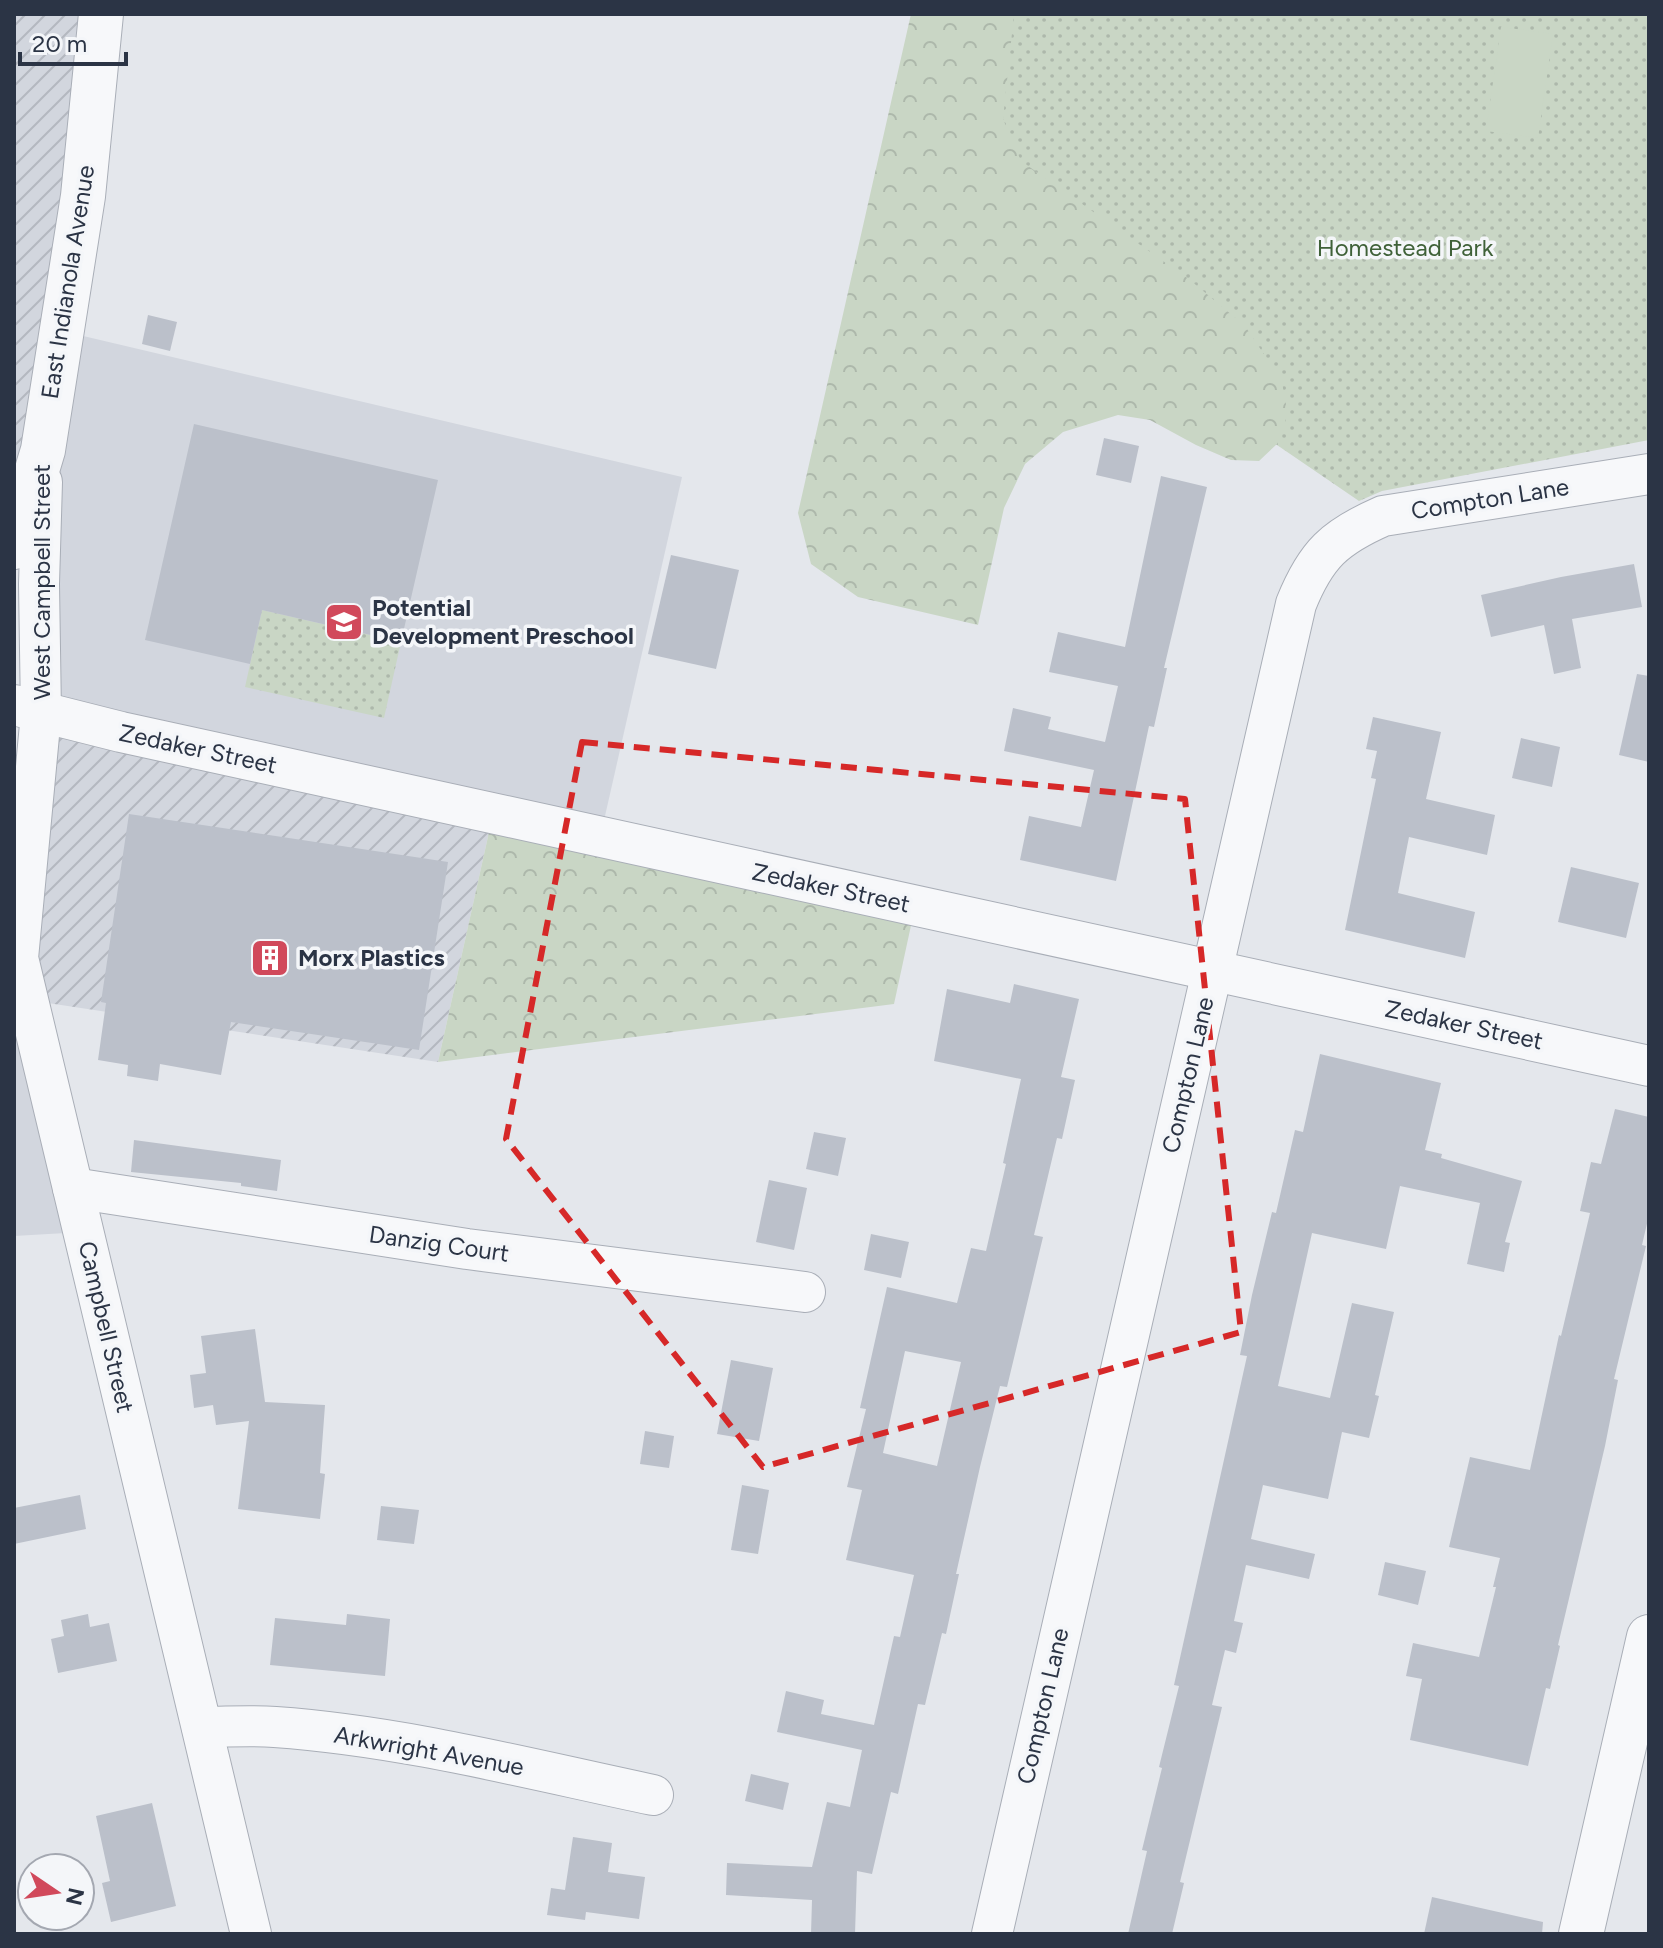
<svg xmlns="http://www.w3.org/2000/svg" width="1663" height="1948" font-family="Figtree,sans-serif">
<defs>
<pattern id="industrial-furrows" width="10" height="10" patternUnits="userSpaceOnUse" patternTransform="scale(2)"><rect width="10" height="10" fill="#d2d6de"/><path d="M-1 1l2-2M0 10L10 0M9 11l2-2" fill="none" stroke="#b4b8c0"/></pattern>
<pattern id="green-dots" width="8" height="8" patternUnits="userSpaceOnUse" patternTransform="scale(2)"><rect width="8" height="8" fill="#c9d6c5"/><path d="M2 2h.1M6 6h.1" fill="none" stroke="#adb8ab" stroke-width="1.8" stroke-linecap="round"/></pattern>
<pattern id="forest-crowns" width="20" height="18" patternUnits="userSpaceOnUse" patternTransform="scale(2)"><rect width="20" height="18" fill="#c9d6c5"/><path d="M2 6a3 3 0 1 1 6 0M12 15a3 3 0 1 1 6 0" fill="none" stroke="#adb8ab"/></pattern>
</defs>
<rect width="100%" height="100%" fill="#e4e7ec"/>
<!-- built -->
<g fill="#d2d6de">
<polygon points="62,331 682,477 600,838 41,714"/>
<polygon points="14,957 83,1232 14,1236"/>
</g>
<!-- industrial -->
<g fill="url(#industrial-furrows)">
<polygon points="14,14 101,14 14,493"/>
<polygon points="41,714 493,814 438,1062 28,1000"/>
</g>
<!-- green -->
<g fill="url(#green-dots)">
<polygon points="960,14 1649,14 1649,440 1382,491 1359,501 911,195"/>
<polygon points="262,610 401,642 384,718 245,687"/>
</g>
<!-- forest -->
<g fill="url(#forest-crowns)">
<polygon points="911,14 1014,14 1003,119 1021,161 1190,280 1245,326 1282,381 1287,416 1277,444 1259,461 1231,460 1196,445 1150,420 1118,415 1063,432 1025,464 1004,508 978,625 858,597 811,564 798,513"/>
<polygon points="493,814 915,907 894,1004 438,1062"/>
</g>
<!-- pitch -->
<polygon fill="#c9d6c5" points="1501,27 1553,34 1538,138 1486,131"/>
<!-- building -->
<g fill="#bbc0ca" fill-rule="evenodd">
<polygon points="148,315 177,322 170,351 142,344"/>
<polygon points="194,424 438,480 401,642 262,610 250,664 145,640"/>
<polygon points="1104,438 1139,446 1131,483 1096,475"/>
<polygon points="1161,476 1207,487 1164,668 1167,668 1154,727 1149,726 1116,881 1020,860 1029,816 1081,827 1094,770 1004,751 1013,708 1051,717 1048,729 1105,742 1118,686 1049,672 1058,632 1125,647"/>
<polygon points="671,555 739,570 716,669 648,654"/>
<polygon points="1634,564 1642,607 1572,619 1581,668 1554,674 1544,625 1491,637 1481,595 1561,577"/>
<polygon points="1637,674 1649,676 1649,762 1619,755"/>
<polygon points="1373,717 1441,732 1426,799 1495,815 1487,855 1409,837 1398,893 1475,912 1465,958 1345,930 1376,779 1371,778 1377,751 1366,749"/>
<polygon points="1521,738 1560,747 1552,787 1512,778"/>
<polygon points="129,814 448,862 419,1050 231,1022 221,1075 160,1064 158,1081 127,1076 128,1065 98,1060 106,1003 101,1002"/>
<polygon points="1571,867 1639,883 1626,938 1558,922"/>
<path d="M 1014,984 L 1079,999 L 1061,1077 L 1075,1080 L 1062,1139 L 1057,1138 L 1034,1235 L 1043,1237 L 1007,1387 L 1000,1386 L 980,1467 L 956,1574 L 959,1574 L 946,1634 L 942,1633 L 925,1705 L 918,1704 L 898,1794 L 891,1792 L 872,1874 L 857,1871 L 855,1934 L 811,1934 L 812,1900 L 726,1895 L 727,1863 L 812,1867 L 827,1802 L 850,1807 L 862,1750 L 777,1732 L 786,1691 L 824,1700 L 821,1714 L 874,1725 L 894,1636 L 900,1637 L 914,1575 L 846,1560 L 862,1490 L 847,1487 L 866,1409 L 860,1408 L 887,1287 L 957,1303 L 971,1248 L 986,1251 L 1006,1164 L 1003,1163 L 1021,1079 L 934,1061 L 947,989 L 1010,1003 ZM 905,1351 L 961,1362 L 937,1466 L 883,1453 Z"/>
<polygon points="1320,1054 1441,1083 1425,1150 1442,1154 1441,1158 1522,1181 1505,1242 1510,1243 1504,1272 1467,1264 1480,1203 1400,1186 1386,1249 1312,1233 1278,1386 1330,1398 1352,1303 1394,1312 1375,1395 1379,1396 1369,1438 1342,1432 1328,1499 1263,1485 1251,1539 1315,1554 1309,1579 1246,1565 1234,1621 1243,1623 1236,1653 1225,1650 1212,1705 1222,1707 1180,1882 1184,1883 1172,1934 1128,1934 1147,1851 1142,1850 1162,1768 1159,1767 1179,1686 1174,1685 1247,1356 1240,1355 1252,1295 1272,1212 1276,1213 1295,1130 1303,1132"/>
<polygon points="1615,1109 1649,1117 1649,1215 1642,1245 1646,1246 1614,1379 1618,1380 1605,1446 1558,1645 1560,1646 1550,1689 1546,1688 1528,1766 1410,1740 1422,1679 1406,1676 1413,1643 1479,1657 1496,1587 1493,1587 1500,1558 1449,1547 1470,1457 1530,1470 1559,1335 1561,1336 1590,1213 1580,1211 1591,1162 1601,1164"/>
<polygon points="814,1132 846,1138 838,1176 806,1169"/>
<polygon points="134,1140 281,1160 277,1191 241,1186 241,1183 131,1172"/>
<polygon points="769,1180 807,1188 794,1250 756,1242"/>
<polygon points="871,1234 909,1242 901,1278 864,1270"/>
<polygon points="255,1329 265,1402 325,1405 320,1473 325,1474 320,1519 238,1509 249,1421 216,1425 213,1405 194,1408 190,1375 206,1373 201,1336"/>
<polygon points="731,1360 773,1368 759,1441 717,1434"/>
<polygon points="645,1431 674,1436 669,1468 640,1464"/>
<polygon points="742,1485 769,1490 758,1554 731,1550"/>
<polygon points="80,1495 86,1529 14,1544 14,1508"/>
<polygon points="381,1506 419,1510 414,1544 377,1540"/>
<polygon points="1385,1562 1426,1571 1418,1605 1378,1595"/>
<polygon points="88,1614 90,1627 109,1623 117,1661 58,1673 51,1639 64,1636 61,1620"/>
<polygon points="347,1614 390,1619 385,1676 270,1665 275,1618 346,1625"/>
<polygon points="751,1774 789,1783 783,1810 745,1801"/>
<polygon points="152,1803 176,1906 111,1922 102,1883 110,1881 96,1816"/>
<polygon points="573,1837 612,1843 608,1872 645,1877 639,1919 586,1912 585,1920 547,1915 551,1888 565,1890"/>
<polygon points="1432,1897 1543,1922 1542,1934 1424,1934"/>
</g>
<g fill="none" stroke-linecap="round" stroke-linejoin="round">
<defs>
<g id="minor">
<polyline points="42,482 39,584 41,714 18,958 251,1934"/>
<polyline points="14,705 121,732 1649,1066"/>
<polyline points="73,1188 467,1249 805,1292"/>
<path d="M 202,1727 C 226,1727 251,1725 275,1727 C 403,1736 529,1769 653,1795"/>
<path d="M 992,1934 L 1296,604 C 1316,554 1335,537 1383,516 L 1649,474"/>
</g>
<g id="tertiary">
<polyline points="14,547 43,450 83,196 101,14"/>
<polyline points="1581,1934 1649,1637"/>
</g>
</defs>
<!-- minor casing -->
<use href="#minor" stroke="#a9aeb7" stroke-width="42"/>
<!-- tertiary casing -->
<use href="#tertiary" stroke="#a9aeb7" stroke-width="46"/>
<!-- minor -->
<use href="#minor" stroke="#f7f8fa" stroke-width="40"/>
<!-- tertiary -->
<use href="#tertiary" stroke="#f7f8fa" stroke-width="44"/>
</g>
<!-- marked area -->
<path fill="none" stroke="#d62828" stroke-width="6" stroke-dasharray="16 10" stroke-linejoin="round" d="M 582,742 L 1185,799 L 1241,1332 L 763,1467 L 506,1139 Z"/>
<!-- icons -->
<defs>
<symbol id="school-square" viewBox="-11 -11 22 22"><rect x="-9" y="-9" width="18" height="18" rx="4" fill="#d1495b" stroke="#f4f6f9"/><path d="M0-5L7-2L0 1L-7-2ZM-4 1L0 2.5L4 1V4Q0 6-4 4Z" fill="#fff"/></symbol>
<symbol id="building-square" viewBox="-11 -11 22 22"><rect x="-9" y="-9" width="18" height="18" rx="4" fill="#d1495b" stroke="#f4f6f9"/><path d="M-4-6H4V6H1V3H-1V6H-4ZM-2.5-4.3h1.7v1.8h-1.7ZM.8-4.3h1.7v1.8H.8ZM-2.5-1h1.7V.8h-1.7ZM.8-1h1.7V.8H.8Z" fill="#fff"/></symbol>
</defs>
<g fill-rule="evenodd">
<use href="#school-square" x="322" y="600" width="44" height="44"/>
<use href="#building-square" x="248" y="936" width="44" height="44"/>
</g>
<g text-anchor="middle" stroke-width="7" stroke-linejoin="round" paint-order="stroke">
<!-- park labels -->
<g font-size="24" fill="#3f6138" stroke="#f4f6f9">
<text x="1405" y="256">Homestead Park</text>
</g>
<!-- street labels -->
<g font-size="24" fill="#2b3445" stroke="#f4f6f9">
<text transform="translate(68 282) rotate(-81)" y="8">East Indianola Avenue</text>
<text transform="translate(1490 499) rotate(-9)" y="8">Compton Lane</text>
<text transform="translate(42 582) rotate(-90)" y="8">West Campbell Street</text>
<text transform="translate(198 749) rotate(12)" y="8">Zedaker Street</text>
<text transform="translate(831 888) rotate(12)" y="8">Zedaker Street</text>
<text transform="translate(1464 1025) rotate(12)" y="8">Zedaker Street</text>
<text transform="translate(1188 1075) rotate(-77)" y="8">Compton Lane</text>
<text transform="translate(439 1244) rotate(8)" y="8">Danzig Court</text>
<text transform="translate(106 1327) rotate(77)" y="8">Campbell Street</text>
<text transform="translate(1043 1706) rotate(-77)" y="8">Compton Lane</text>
<text transform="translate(429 1751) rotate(10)" y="8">Arkwright Avenue</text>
</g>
<!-- poi labels -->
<g font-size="24" font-weight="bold" fill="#2b3445" stroke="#f4f6f9" text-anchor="start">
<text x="372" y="616">Potential<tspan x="372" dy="28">Development Preschool</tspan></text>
<text x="298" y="966">Morx Plastics</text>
</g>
</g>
<!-- border -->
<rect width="1663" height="1948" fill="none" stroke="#2b3445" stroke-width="32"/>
<!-- north arrow -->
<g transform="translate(56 1892) rotate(103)"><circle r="38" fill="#f4f6f9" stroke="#a4a8b1" stroke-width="2"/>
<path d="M0-6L14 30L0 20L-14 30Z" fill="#d1495b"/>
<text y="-12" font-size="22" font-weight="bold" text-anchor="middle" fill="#2b3445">N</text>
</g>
<!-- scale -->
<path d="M20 52v12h106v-12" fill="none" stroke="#2b3445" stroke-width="4"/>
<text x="32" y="52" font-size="24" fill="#2b3445" stroke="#f4f6f9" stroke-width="6" paint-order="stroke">20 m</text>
</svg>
